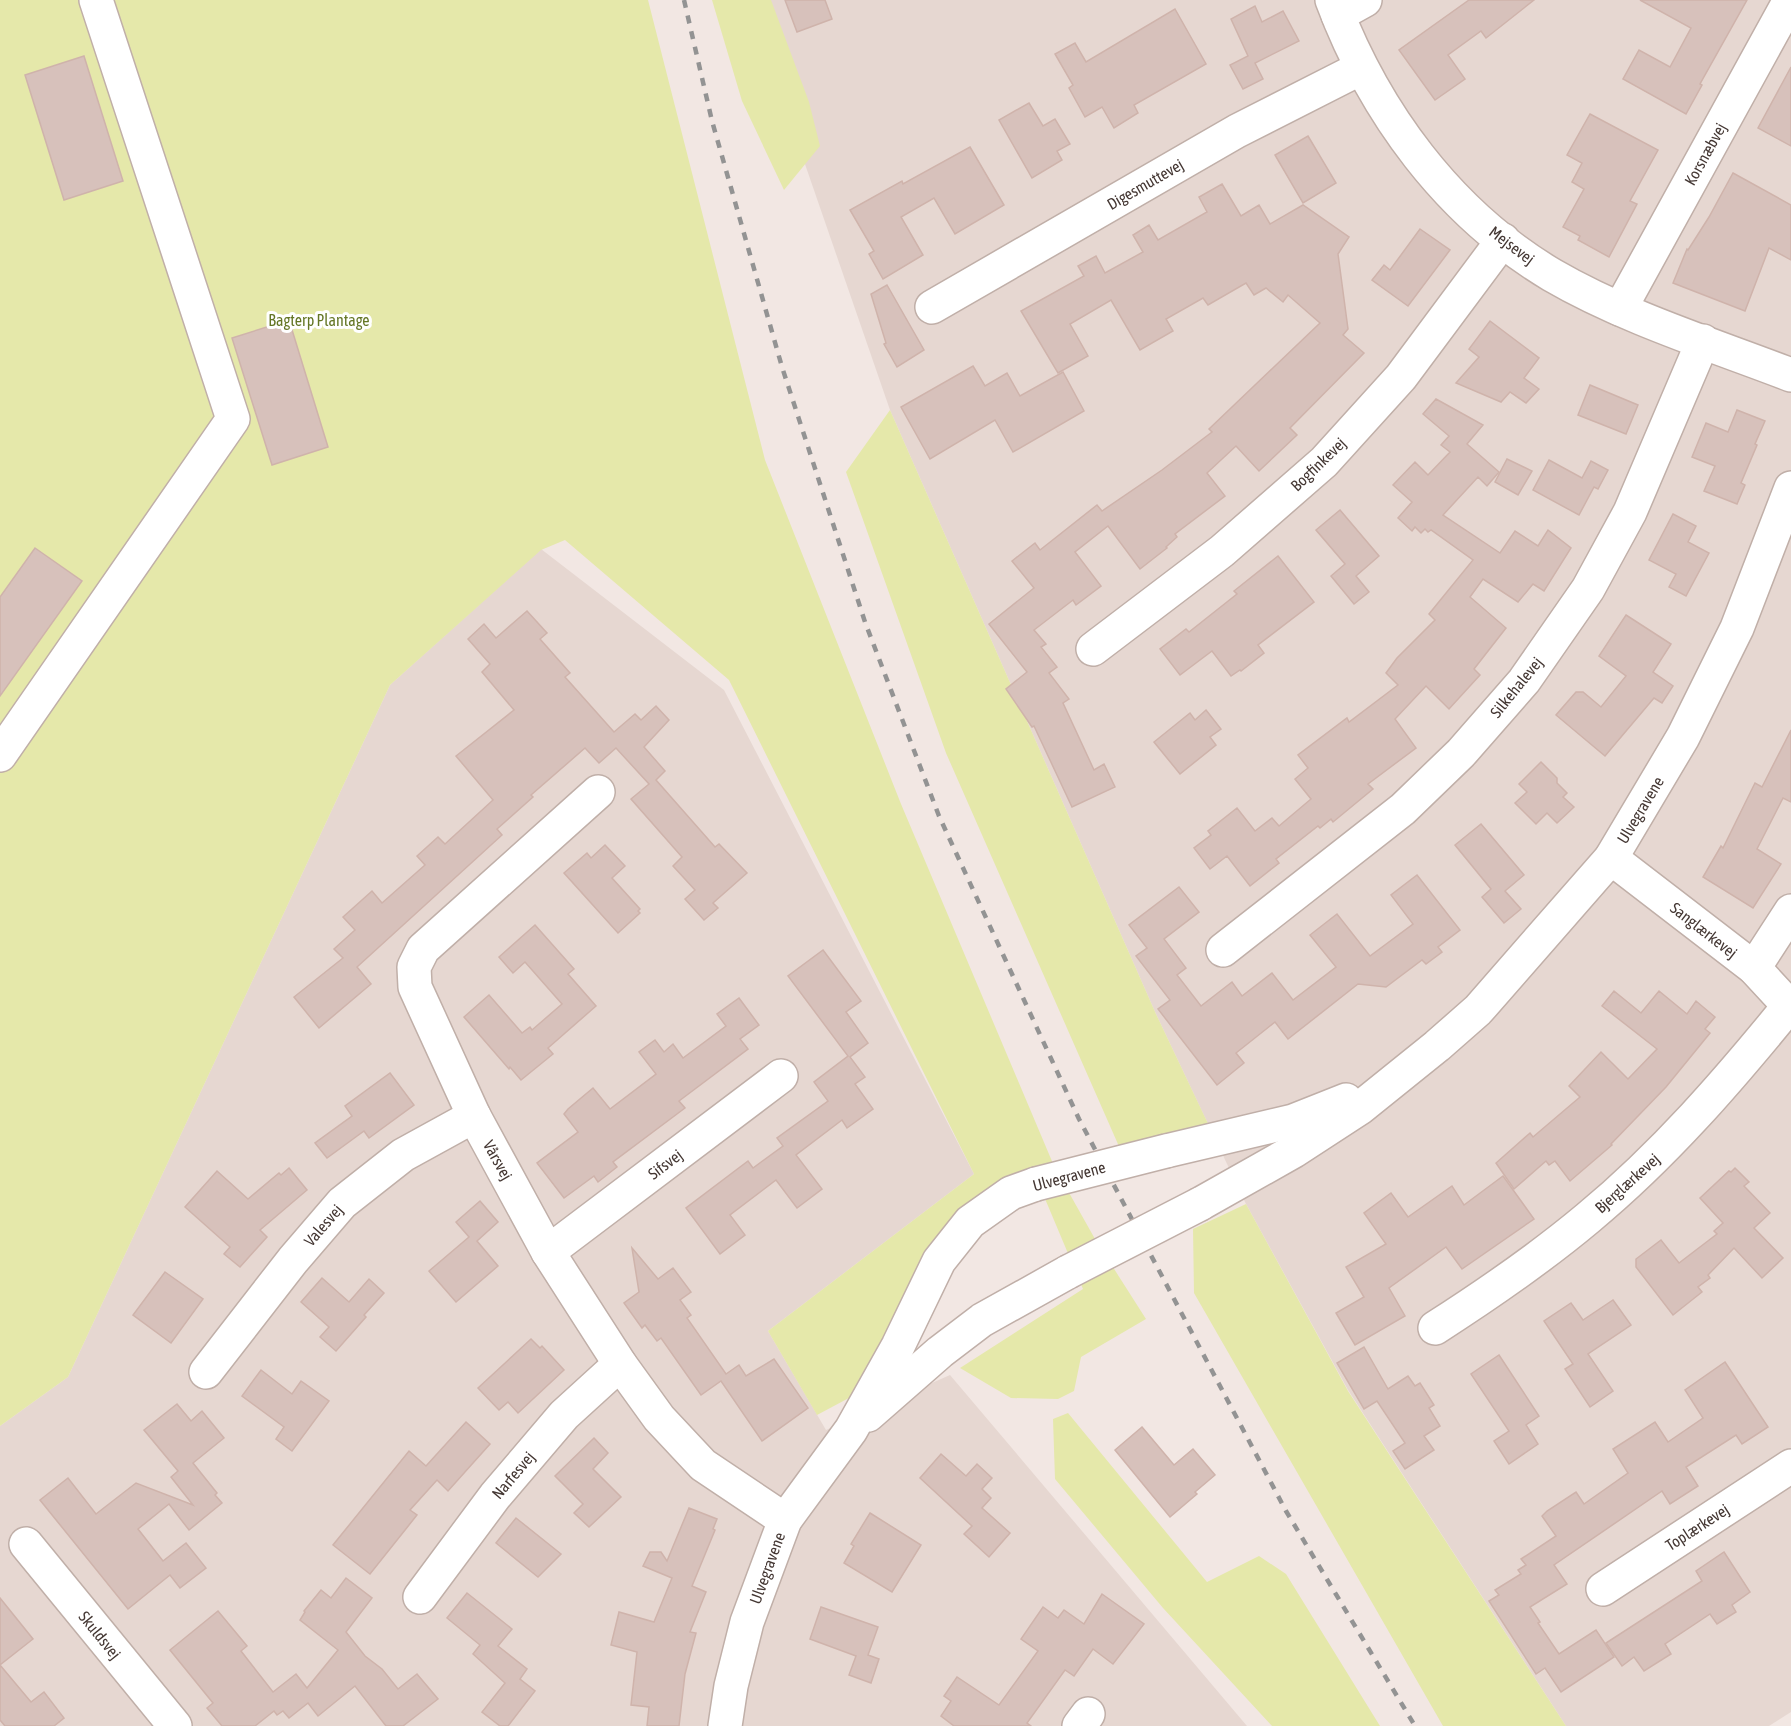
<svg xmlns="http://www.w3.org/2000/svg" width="1791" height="1726" font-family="'Asap Condensed',sans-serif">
<rect width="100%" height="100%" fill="#f2e7e3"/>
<!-- residential -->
<g fill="#e6d7d1">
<polygon points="764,0 1791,0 1791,1712 1769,1726 1566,1726 1348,1390 1246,1204 1156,1014 890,410 778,86"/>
<polygon points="541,549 724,690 974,1174 768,1331 826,1430 950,1375 1247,1726 0,1726 0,1426 68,1377 390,685"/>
</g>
<!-- green -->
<g fill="#e5e8aa">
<polygon points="0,0 648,0 765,460 901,804 1054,1166 1095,1239 1146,1319 1081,1357 1074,1391 1058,1399 1011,1398 960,1368 1083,1289 1035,1175 993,1191 862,1391 817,1415 768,1331 974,1174 729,680 565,540 541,550 390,685 68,1377 0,1426"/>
<polygon points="712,0 771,0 809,102 820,146 784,190 742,101"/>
<polygon points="890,410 1156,1014 1212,1132 1121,1151 946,753 846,472"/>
<polygon points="1246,1204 1348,1391 1566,1726 1443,1726 1194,1293 1193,1229"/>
<polygon points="1068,1413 1207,1582 1259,1556 1286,1574 1380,1726 1272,1726 1163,1608 1055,1479 1053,1419"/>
</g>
<!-- building -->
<g fill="#d7c1bb" stroke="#cfb3ab" stroke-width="1.5">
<polygon points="785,0 825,0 832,19 797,32"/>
<polygon points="1469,0 1534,0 1486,38 1481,31 1448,55 1465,79 1435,100 1399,50"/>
<polygon points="1640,0 1747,0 1700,84 1702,85 1686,114 1623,79 1639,50 1670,67 1691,28"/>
<polygon points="1255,6 1262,22 1283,11 1299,41 1255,63 1263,79 1243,89 1230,65 1248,56 1231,19"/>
<polygon points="1175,9 1206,64 1134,105 1138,113 1114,128 1102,107 1085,117 1069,88 1073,85 1055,54 1075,43 1086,62"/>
<polygon points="84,56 123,181 64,200 25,75"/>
<polygon points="1791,67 1791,146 1758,128"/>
<polygon points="1029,103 1043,126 1055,119 1070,144 1057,151 1062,160 1032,178 999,120"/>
<polygon points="1590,114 1658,150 1630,201 1637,204 1609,257 1578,240 1580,236 1563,227 1584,189 1572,182 1582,163 1567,155"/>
<polygon points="1308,136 1336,183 1303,203 1275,155"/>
<polygon points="970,147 1004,205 955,234 934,198 901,217 923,255 883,279 869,254 874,251 850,210 902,181 903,184"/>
<polygon points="1733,173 1791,205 1791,260 1769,248 1745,311 1673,283 1687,249 1688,250 1709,217"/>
<polygon points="1222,184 1241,216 1259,205 1270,224 1303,205 1349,237 1338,254 1348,329 1343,335 1364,353 1290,428 1297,435 1259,471 1236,446 1207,473 1225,496 1175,534 1177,537 1166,547 1167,548 1140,569 1108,526 1075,552 1101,586 1076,605 1073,600 1034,630 1046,644 1041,647 1057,667 1049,673 1069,699 1063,703 1094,770 1104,764 1115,787 1072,807 1034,726 1032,727 1006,689 1027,672 989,624 1034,588 1012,561 1035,543 1040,550 1097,505 1102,511 1162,470 1212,432 1209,429 1320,323 1288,295 1283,302 1266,288 1254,295 1246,283 1208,305 1203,298 1166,319 1173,331 1140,350 1111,300 1070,324 1088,356 1058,373 1021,311 1084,276 1078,266 1096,256 1105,273 1143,252 1133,235 1149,225 1158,240 1207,212 1199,197"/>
<polygon points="1420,229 1450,250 1408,306 1372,280 1384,265 1390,270"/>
<polygon points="887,285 924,350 897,367 884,344 886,343 871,294"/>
<polygon points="289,320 328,447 272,465 232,338"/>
<polygon points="1490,321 1539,358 1524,378 1539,389 1526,403 1510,392 1501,402 1456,383 1479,357 1469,349"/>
<polygon points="973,366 985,386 1007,373 1020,396 1063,372 1084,411 1013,452 995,420 930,459 901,407"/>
<polygon points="1590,385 1638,405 1626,434 1578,415"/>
<polygon points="1436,399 1483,425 1467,444 1499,472 1487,486 1478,477 1443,515 1500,553 1515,531 1538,546 1548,530 1571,548 1544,591 1533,584 1518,602 1483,579 1470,597 1506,628 1474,669 1480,675 1449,709 1426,686 1395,719 1416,748 1368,784 1373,789 1333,822 1331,819 1320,828 1318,826 1276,859 1279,863 1250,886 1227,856 1210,869 1194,848 1211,835 1208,831 1237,808 1255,831 1272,818 1279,826 1311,799 1295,779 1308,768 1298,755 1347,718 1349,722 1398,685 1386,673 1397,658 1435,620 1429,614 1473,560 1431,530 1428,532 1425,529 1421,533 1415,527 1412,531 1398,518 1412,502 1393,485 1415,462 1428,475 1450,452 1441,445 1449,436 1423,414"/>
<polygon points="1737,410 1765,421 1755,444 1757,445 1741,483 1745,485 1737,504 1704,491 1715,466 1692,457 1706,423 1728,432"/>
<polygon points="1507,459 1532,471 1518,495 1495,482"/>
<polygon points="1549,460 1582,478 1591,461 1608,470 1598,489 1594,487 1579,515 1533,490"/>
<polygon points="1340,510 1379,556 1356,576 1369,592 1354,604 1331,576 1345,564 1316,530"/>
<polygon points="1673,514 1696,526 1688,542 1709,553 1686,596 1669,587 1676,574 1649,560"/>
<polygon points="35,548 82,581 0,696 0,597"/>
<polygon points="1278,556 1314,602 1258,645 1264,653 1241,671 1240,670 1231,676 1212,651 1180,675 1160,649 1186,629 1189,632 1237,594 1234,591"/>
<polygon points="527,611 547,633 540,639 570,673 565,677 614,732 635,714 641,720 656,706 669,720 644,747 665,771 656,780 715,847 719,844 747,873 713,903 718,908 704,920 685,899 695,890 673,866 682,857 631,799 649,784 616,748 599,763 585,748 531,795 533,797 497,829 502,835 357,967 371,984 319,1028 294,997 343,958 334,949 355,930 343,917 372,891 382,903 425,865 417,856 438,837 445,844 493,800 456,756 514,710 482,672 490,664 468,639 484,624 496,638"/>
<polygon points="1626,615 1671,644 1653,672 1673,686 1662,703 1654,698 1605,756 1556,715 1576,692 1583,692 1601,707 1626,676 1599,656"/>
<polygon points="1206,710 1221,729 1210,737 1216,745 1180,774 1154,742 1190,713 1195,720"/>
<polygon points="1791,730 1791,802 1783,798 1757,849 1781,864 1753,908 1703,877 1721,846 1723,848 1755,783 1762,787"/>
<polygon points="1541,762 1557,778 1557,783 1567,793 1563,797 1574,807 1557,823 1547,813 1536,824 1515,803 1527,792 1519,784"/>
<polygon points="1481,824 1524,875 1505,891 1521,909 1504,923 1482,897 1491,889 1455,845"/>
<polygon points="605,845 625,866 612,878 640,909 638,911 640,913 618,933 564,873 587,853 591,858"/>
<polygon points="1417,875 1460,930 1438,947 1442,952 1426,964 1422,960 1386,987 1358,984 1288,1039 1275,1022 1236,1053 1244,1063 1217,1085 1158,1009 1170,1000 1136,956 1147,948 1129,925 1179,887 1199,912 1164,939 1186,968 1177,975 1201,1006 1232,982 1242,996 1272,973 1293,1000 1336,967 1310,935 1337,914 1370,956 1413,924 1391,895"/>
<polygon points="535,925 574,969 568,974 596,1006 548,1048 553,1054 521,1080 510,1067 509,1069 464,1017 489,995 522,1033 530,1027 532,1030 562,1004 525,962 513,973 499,957"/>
<polygon points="823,950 861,1001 846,1012 868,1043 850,1057 865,1077 855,1084 873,1109 847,1128 842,1120 796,1155 822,1189 797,1208 776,1180 730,1215 745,1235 720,1254 686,1208 748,1161 753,1168 783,1146 777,1138 828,1101 814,1082 848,1056 788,976"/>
<polygon points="1614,991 1641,1013 1659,991 1687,1014 1696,1001 1715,1017 1705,1029 1710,1033 1666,1087 1611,1144 1612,1145 1570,1181 1555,1161 1549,1165 1546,1161 1514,1189 1496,1163 1530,1133 1533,1137 1580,1097 1569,1086 1601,1052 1628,1079 1657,1049 1602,1006"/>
<polygon points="739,998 759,1025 740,1039 748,1049 679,1101 685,1108 613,1162 617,1167 598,1182 594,1176 564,1198 537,1163 578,1132 564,1114 568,1109 593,1088 610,1109 656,1074 639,1052 655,1040 664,1052 673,1044 683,1058 726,1026 717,1014"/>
<polygon points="390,1073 414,1105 369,1138 364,1131 327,1158 315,1143 352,1116 345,1106"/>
<polygon points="289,1168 307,1190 260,1230 267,1237 240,1267 224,1254 230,1247 185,1207 217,1171 248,1199 279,1173 281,1175"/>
<polygon points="1735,1168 1749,1182 1744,1186 1770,1213 1754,1228 1783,1258 1762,1278 1734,1248 1708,1275 1710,1278 1698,1287 1702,1292 1673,1315 1636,1267 1636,1259 1661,1240 1679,1263 1717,1234 1714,1231 1723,1223 1700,1198 1729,1171 1731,1172"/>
<polygon points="1503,1176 1534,1219 1462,1269 1446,1247 1389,1288 1405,1316 1355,1345 1336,1313 1364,1297 1346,1267 1386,1244 1364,1213 1391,1193 1408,1217 1452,1186 1464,1205"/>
<polygon points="480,1201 498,1222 477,1241 498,1266 456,1302 429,1271 469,1237 456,1222"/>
<polygon points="632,1248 658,1279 673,1268 691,1292 680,1300 691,1315 687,1318 726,1374 739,1365 746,1376 774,1359 808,1408 762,1441 721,1381 701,1395 661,1338 657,1341 645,1325 642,1328 624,1303 639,1292"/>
<polygon points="165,1272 203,1299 171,1343 133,1315"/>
<polygon points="322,1278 349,1302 369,1279 384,1293 364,1315 366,1317 336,1351 320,1337 329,1327 301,1302"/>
<polygon points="1613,1300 1631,1325 1588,1354 1613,1391 1590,1407 1565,1369 1573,1364 1544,1321 1571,1303 1583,1320"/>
<polygon points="531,1339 540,1348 542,1346 564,1370 518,1413 508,1402 499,1410 478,1388"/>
<polygon points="1364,1347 1388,1389 1408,1376 1415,1386 1420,1383 1434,1405 1429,1408 1440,1426 1424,1436 1434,1450 1405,1469 1393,1451 1405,1443 1377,1401 1364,1409 1337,1363"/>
<polygon points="1499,1355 1539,1416 1526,1425 1538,1444 1509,1464 1494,1441 1509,1431 1471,1374"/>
<polygon points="1725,1362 1768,1427 1742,1444 1736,1435 1686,1467 1698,1486 1670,1504 1662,1491 1554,1565 1567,1584 1530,1607 1540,1622 1538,1623 1559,1654 1596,1630 1614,1657 1561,1692 1545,1668 1536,1674 1489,1601 1499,1595 1495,1590 1521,1574 1518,1570 1526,1565 1521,1559 1556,1536 1542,1516 1547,1511 1576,1492 1584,1504 1628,1473 1613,1449 1655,1422 1668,1442 1703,1418 1685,1390"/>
<polygon points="261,1370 292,1394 301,1381 329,1401 292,1451 276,1439 284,1427 242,1396"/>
<polygon points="177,1404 191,1421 202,1411 224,1438 193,1463 217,1493 215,1495 222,1503 189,1530 169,1504 138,1529 163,1561 186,1543 206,1568 180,1588 170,1575 128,1609 40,1500 68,1478 96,1514 136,1483 193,1505 171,1477 178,1471 144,1430"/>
<polygon points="466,1422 490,1444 448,1491 437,1480 410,1510 417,1515 370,1574 333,1545 409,1451 426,1466"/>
<polygon points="1142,1427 1174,1465 1193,1449 1215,1475 1195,1492 1197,1494 1170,1517 1115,1450"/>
<polygon points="594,1438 608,1453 593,1469 621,1497 589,1527 574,1513 583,1504 555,1476"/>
<polygon points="941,1454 966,1476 977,1464 992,1478 982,1489 991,1498 982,1508 1010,1533 989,1557 964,1534 972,1526 920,1478"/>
<polygon points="689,1508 717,1519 713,1529 715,1530 692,1586 706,1592 690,1632 696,1633 685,1674 679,1726 647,1726 649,1707 631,1705 637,1652 611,1645 619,1612 654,1622 672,1578 643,1566 650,1552 661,1552 667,1561"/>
<polygon points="870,1513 921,1545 892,1592 844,1563 854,1546 851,1544"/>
<polygon points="516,1518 561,1554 538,1577 496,1543"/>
<polygon points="1724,1552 1750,1592 1732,1605 1736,1612 1717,1624 1710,1614 1665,1644 1671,1654 1644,1671 1634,1657 1622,1666 1606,1643 1702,1581 1696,1571"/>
<polygon points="346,1578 372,1598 346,1632 365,1656 382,1669 398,1689 417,1674 438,1699 403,1726 386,1726 355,1686 318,1716 308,1703 289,1718 283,1711 277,1715 274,1711 255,1726 222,1726 207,1708 213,1703 170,1650 218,1611 247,1646 241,1651 273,1692 296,1674 307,1688 338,1650 300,1620 305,1612 304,1611 321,1590 331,1598"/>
<polygon points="467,1593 512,1629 498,1646 527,1669 520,1679 535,1691 508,1726 500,1726 482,1712 505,1683 473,1654 480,1645 447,1618"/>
<polygon points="1102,1594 1144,1624 1113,1664 1093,1649 1074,1676 1065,1670 1027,1723 1031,1726 954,1726 941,1716 951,1701 944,1696 957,1677 999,1705 1038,1651 1021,1639 1043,1607 1058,1618 1064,1610 1084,1624"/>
<polygon points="0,1598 33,1639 0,1665 31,1702 44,1692 64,1718 54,1726 5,1726 0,1720"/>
<polygon points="821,1607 878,1627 868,1655 879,1659 871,1683 849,1675 856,1656 810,1639"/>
</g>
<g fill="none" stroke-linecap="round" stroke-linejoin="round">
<defs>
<g id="minor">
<path d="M 1332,0 C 1374,112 1448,213 1552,275 C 1624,317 1713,345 1791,375"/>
<polyline points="1338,15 1365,0"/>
<polyline points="932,307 1237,131 1361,68"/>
<polyline points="1620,309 1790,0"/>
<polyline points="1093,649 1222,551 1324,462 1401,377 1503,240"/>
<polyline points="0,755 233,419 96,0"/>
<polyline points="598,792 423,949 414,967 415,987 474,1116 548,1252 620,1364 659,1418 703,1465 785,1520"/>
<polyline points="1611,858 1754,968 1791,1008"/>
<polyline points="1223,950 1403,809 1461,753 1524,681 1588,589 1630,512 1703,341"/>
<polyline points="1754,968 1791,911"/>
<polyline points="1166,1151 1293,1121 1346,1100"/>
<polyline points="1200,1204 1294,1151 1360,1108 1437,1046 1478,1010 1611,858 1683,737 1737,628 1791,488"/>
<polyline points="548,1252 781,1076"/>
<path d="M 1435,1328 C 1488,1294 1539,1259 1588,1218 C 1664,1155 1727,1082 1789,1006"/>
<polyline points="206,1372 293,1260 342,1203 403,1155 474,1116"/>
<polyline points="868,1415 940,1352 982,1320 1068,1272"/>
<polyline points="26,1544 175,1726"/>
<polyline points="1603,1589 1791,1466"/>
<polyline points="420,1597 495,1496 564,1415 620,1364"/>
<polyline points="725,1726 731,1686 747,1622 785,1520 851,1430 898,1346 939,1261 970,1222 1011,1193 1036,1184"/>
<polyline points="1079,1726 1088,1714"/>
</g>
</defs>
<!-- minor casing -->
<use href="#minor" stroke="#c0afa8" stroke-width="36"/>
<!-- minor -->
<use href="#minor" stroke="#fff" stroke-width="33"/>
<!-- rail -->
<polyline stroke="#939393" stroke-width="4.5" stroke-dasharray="8 8" stroke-linecap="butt" points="684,0 712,121 782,367 865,622 939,816 1079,1119 1286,1511 1415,1726"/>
<defs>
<g id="minor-bridge">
<polyline points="1036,1184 1166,1151"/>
<polyline points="1068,1272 1200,1204"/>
</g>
</defs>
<!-- minor-bridge casing -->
<use href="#minor-bridge" stroke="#c0afa8" stroke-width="36" stroke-linecap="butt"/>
<!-- minor-bridge -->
<use href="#minor-bridge" stroke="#fff" stroke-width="33"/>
</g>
<g text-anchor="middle" stroke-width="6" stroke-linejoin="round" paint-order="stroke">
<!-- street labels -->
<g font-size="16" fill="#443733" stroke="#fff">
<text transform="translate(1705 154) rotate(-61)" y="6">Korsnæbvej</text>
<text transform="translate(1145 184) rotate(-30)" y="6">Digesmuttevej</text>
<text transform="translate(1512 245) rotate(37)" y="6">Mejsevej</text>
<text transform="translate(1318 464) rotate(-44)" y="6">Bogfinkevej</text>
<text transform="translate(1516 687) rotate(-51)" y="6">Silkehalevej</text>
<text transform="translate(1640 810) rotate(-59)" y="6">Ulvegravene</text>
<text transform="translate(1704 930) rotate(38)" y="6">Sanglærkevej</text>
<text transform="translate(498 1160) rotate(61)" y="6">Vårsvej</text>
<text transform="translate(665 1164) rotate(-37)" y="6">Sifsvej</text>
<text transform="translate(1069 1176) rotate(-15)" y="6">Ulvegravene</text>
<text transform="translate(1627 1183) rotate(-42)" y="6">Bjerglærkevej</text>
<text transform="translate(323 1225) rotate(-49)" y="6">Valesvej</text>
<text transform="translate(513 1475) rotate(-50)" y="6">Narfesvej</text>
<text transform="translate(1697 1527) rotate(-33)" y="6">Toplærkevej</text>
<text transform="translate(767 1568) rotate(-70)" y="6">Ulvegravene</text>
<text transform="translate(100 1635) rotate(51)" y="6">Skuldsvej</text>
</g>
<!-- park labels -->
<g font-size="16" fill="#647625" stroke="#fff">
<text x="319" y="326">Bagterp Plantage</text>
</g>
</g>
</svg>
